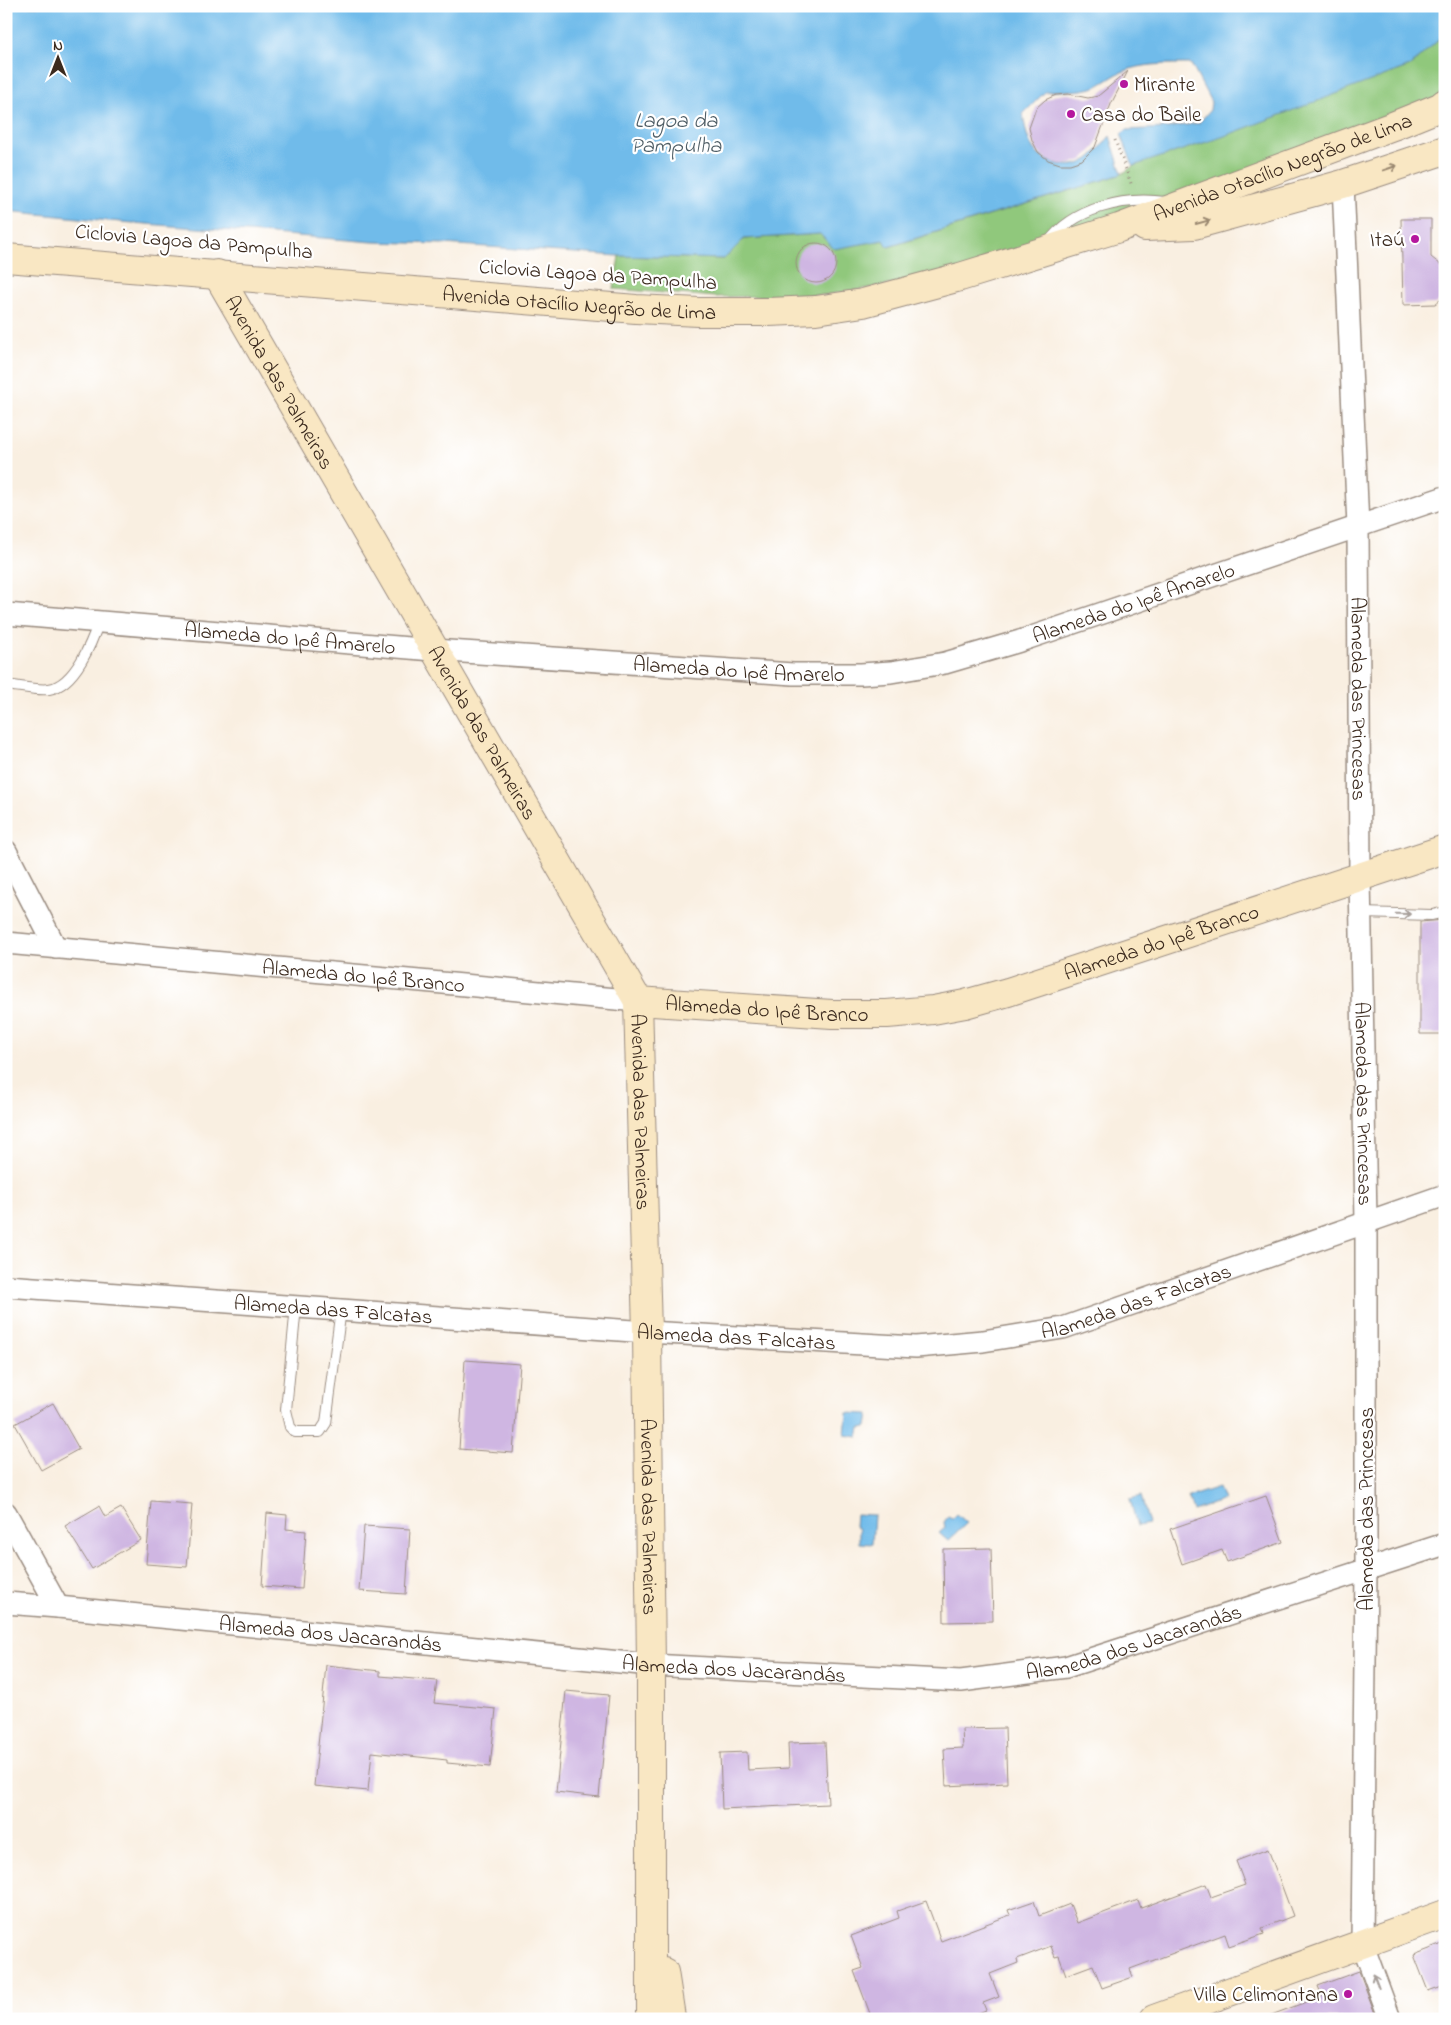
<svg xmlns="http://www.w3.org/2000/svg" width="1451" height="2025" font-family="'Indie Flower',sans-serif">
<rect width="100%" height="100%" fill="#fff"/>
<filter id="ink" filterUnits="userSpaceOnUse"><feTurbulence type="fractalNoise" baseFrequency=".02" numOctaves="2"/><feDisplacementMap in="SourceGraphic" scale="10" xChannelSelector="R" yChannelSelector="G"/><feConvolveMatrix kernelMatrix="1 2 1 2 8 2 1 2 1" color-interpolation-filters="sRGB"/></filter>
<filter id="wash" filterUnits="userSpaceOnUse"><feTurbulence type="fractalNoise" baseFrequency=".0096" numOctaves="4" result="noise"/><feDisplacementMap in="SourceGraphic" scale="20" xChannelSelector="R" yChannelSelector="G"/><feGaussianBlur stdDeviation="1.12" result="paint"/><feColorMatrix in="noise" values="0 0 0 0 0 0 0 0 0 0 0 0 0 0 0 0 0 1.4 0 .05"/><feComposite in="paint" operator="in"/></filter>
<g filter="url(#wash)">
<rect width="100%" height="100%" fill="#f9efe1"/>
<!-- green -->
<polygon fill="#90c87b" stroke="#66794c" points="1445,34 1445,103 958,274 825,295 716,297 614,289 619,256 724,259 744,239 820,234 834,248 885,240 889,247 1122,174 1133,166 1410,66"/>
<!-- water -->
<g fill="#70bbea" stroke="#567284">
<path d="M 6,6 L 1445,6 L 1445,34 L 1410,66 L 1222,137 L 1133,166 L 1121,134 L 1127,130 L 1167,128 L 1199,123 L 1210,110 L 1211,102 L 1191,64 C 1168,64 1143,63 1122,72 C 1111,76 1101,87 1087,89 C 1074,92 1058,90 1045,92 L 1023,114 C 1027,140 1031,158 1059,164 C 1069,166 1076,166 1085,161 C 1095,156 1103,144 1110,136 L 1122,174 L 888,247 L 884,240 L 834,249 L 820,234 L 744,239 L 724,259 L 619,256 L 444,244 L 373,242 L 121,222 L 6,211 Z"/>
<polygon points="847,1413 869,1414 867,1427 860,1428 858,1437 845,1435"/>
<polygon points="1219,1487 1224,1500 1193,1511 1188,1497"/>
<polygon points="1141,1496 1149,1524 1137,1526 1130,1499"/>
<polygon points="856,1514 874,1515 872,1544 859,1543 859,1529 855,1526"/>
<polygon points="957,1514 967,1523 948,1541 939,1533 945,1528 944,1522 948,1517 952,1519"/>
</g>
<g id="blocks">
<!-- building -->
<g fill="#cfb6e2">
<polygon points="1128,71 1111,104 1095,147 1082,160 1070,164 1060,164 1048,160 1038,152 1032,140 1029,128 1036,108 1045,100 1056,95 1068,94 1088,98 1098,96"/>
<polygon points="1401,219 1431,219 1431,257 1445,268 1445,296 1435,304 1403,305"/>
<circle cx="816" cy="263" r="20"/>
<polygon points="1445,920 1445,1034 1420,1034 1420,922"/>
<polygon points="465,1360 520,1364 513,1453 459,1449"/>
<polygon points="53,1403 79,1449 41,1470 15,1424"/>
<polygon points="1266,1496 1283,1542 1227,1562 1222,1550 1182,1564 1170,1529"/>
<polygon points="151,1501 192,1504 187,1567 146,1564"/>
<polygon points="99,1506 105,1517 121,1508 141,1540 92,1569 65,1526"/>
<polygon points="267,1513 287,1515 286,1529 306,1531 302,1589 262,1586"/>
<polygon points="364,1526 410,1529 406,1594 359,1591"/>
<polygon points="991,1548 993,1621 944,1622 943,1549"/>
<polygon points="326,1665 380,1671 380,1676 437,1681 434,1703 496,1709 490,1767 447,1763 447,1760 372,1752 368,1791 314,1786"/>
<polygon points="566,1691 609,1695 599,1797 556,1792"/>
<polygon points="1005,1728 1007,1783 946,1786 944,1749 963,1748 962,1729"/>
<polygon points="825,1742 828,1804 722,1809 720,1753 747,1752 748,1770 789,1768 788,1743"/>
<polygon points="1268,1849 1293,1916 1262,1928 1264,1934 1229,1946 1225,1934 1130,1969 1133,1977 1102,1988 1093,1965 1066,1975 1059,1956 1055,1957 1051,1946 1017,1959 1018,1963 990,1974 999,1997 983,2003 986,2010 963,2019 872,2019 854,1971 863,1968 851,1936 899,1918 897,1911 926,1901 941,1941 1010,1915 1008,1910 1034,1901 1039,1916 1070,1904 1077,1923 1138,1900 1141,1908 1206,1884 1211,1897 1245,1885 1236,1861"/>
<polygon points="1445,1943 1445,1985 1428,1991 1414,1955"/>
<polygon points="1359,1971 1377,2019 1266,2019 1266,2017 1322,1996 1318,1986"/>
</g>
</g>
</g>
<g filter="url(#ink)">
<use href="#blocks" fill-opacity="0" stroke="#9a8c80" stroke-width="1"/>
<g fill="none" stroke-linecap="round" stroke-linejoin="round">
<defs>
<g id="lane">
<path d="M 1048,243 C 1073,208 1125,196 1165,202"/>
<path d="M 6,685 C 18,686 38,691 49,689 C 75,685 92,642 99,621"/>
<polyline points="1361,913 1432,915 1445,912"/>
<polyline points="296,1306 286,1410 290,1427 295,1432 320,1432 326,1423 341,1309"/>
</g>
<g id="street">
<path id="s1" d="M 1343,184 L 1358,527 L 1360,876 L 1366,1222 L 1366,1569 L 1362,1943 L 1390,2019"/>
<path id="s2" d="M 6,614 L 433,650 L 793,674 L 861,674 L 891,672 L 945,663 L 1020,641 L 1445,497"/>
<polyline points="6,851 56,948"/>
<path id="s3" d="M 6,943 L 638,1001"/>
<path id="s4" d="M 6,1286 L 647,1332 L 916,1347 L 983,1341 L 1063,1328 L 1445,1195"/>
<polyline points="6,1513 58,1607"/>
<path id="s5" d="M 6,1603 L 58,1607 L 651,1665 L 961,1681 L 1066,1667 L 1445,1544"/>
</g>
<g id="secondary">
<polyline points="1145,227 1194,225 1343,184 1445,150"/>
<path id="s6" d="M 6,258 L 636,309 L 699,312 L 768,312 L 816,310 L 863,303 L 960,277 L 1119,228 L 1393,126 L 1440,107 L 1445,103"/>
<path id="s7" d="M 217,274 L 638,1001 L 647,1332 L 651,1665 L 651,2012"/>
<path id="s8" d="M 638,1001 L 832,1014 L 887,1014 L 933,1010 L 965,1004 L 1008,992 L 1445,849"/>
<polyline points="664,1972 671,2017"/>
<polyline points="1154,2019 1445,1914"/>
</g>
</defs>
<!-- lane casing -->
<use href="#lane" stroke="#9a8c80" stroke-width="12"/>
<!-- street casing -->
<use href="#street" stroke="#9a8c80" stroke-width="24"/>
<!-- secondary casing -->
<use href="#secondary" stroke="#9a8c80" stroke-width="30"/>
<!-- path -->
<polyline stroke="#9a8c80" stroke-width="3" stroke-dasharray="1 4" stroke-linecap="butt" points="1115,140 1132,186"/>
<!-- lane -->
<use href="#lane" stroke="#fff" stroke-width="10"/>
<!-- street -->
<use href="#street" stroke="#fff" stroke-width="21"/>
<!-- secondary -->
<use href="#secondary" stroke="#f9e7c3" stroke-width="28"/>
</g>
<!-- one-way arrows -->
<defs><path id="oneway-shaft" d="M-6 0H5M1.5-3L5.5 0L1.5 3" fill="none" stroke-width="1.6" stroke-linecap="round" stroke-linejoin="round" transform="scale(1.25)"/></defs>
<g stroke="#9a8870">
<use href="#oneway-shaft" transform="translate(1390 168) rotate(-19)"/>
<use href="#oneway-shaft" transform="translate(1203 222) rotate(-15)"/>
</g>
<g stroke="#a79f9a">
<use href="#oneway-shaft" transform="translate(1403 914) rotate(1)"/>
<use href="#oneway-shaft" transform="translate(1376 1981) rotate(-111)"/>
</g>
</g>
<!-- markers -->
<g fill="#b5179e" stroke="#fff" stroke-width="2">
<circle cx="1124" cy="84" r="5"/>
<circle cx="1071" cy="114" r="5"/>
<circle cx="1415" cy="239" r="5"/>
<circle cx="1348" cy="1994" r="5"/>
</g>
<g text-anchor="middle" stroke-width="4.5" stroke-linejoin="round" paint-order="stroke">
<!-- poi labels -->
<g font-size="21" fill="#3b2a1e" stroke="#fff" text-anchor="start">
<text x="1134" y="91">Mirante</text>
<text x="1081" y="121">Casa do Baile</text>
<text x="1405" y="246" text-anchor="end">Itaú</text>
<text x="1338" y="2001" text-anchor="end">Villa Celimontana</text>
</g>
<!-- street labels -->
<g font-size="21" fill="#3b2a1e" stroke="#fff">
<text dy="7" stroke="none"><textPath href="#s6" startOffset="1301">Avenida Otacílio Negrão de Lima</textPath></text>
<text transform="translate(194 241) rotate(5)" y="7">Ciclovia Lagoa da Pampulha</text>
<text transform="translate(598 274) rotate(4)" y="7">Ciclovia Lagoa da Pampulha</text>
<text dy="7" stroke="none"><textPath href="#s6" startOffset="575">Avenida Otacílio Negrão de Lima</textPath></text>
<text dy="7" stroke="none"><textPath href="#s7" startOffset="125">Avenida das Palmeiras</textPath></text>
<text dy="7" stroke="none"><textPath href="#s2" startOffset="1140">Alameda do Ipê Amarelo</textPath></text>
<text dy="7" stroke="none"><textPath href="#s2" startOffset="285">Alameda do Ipê Amarelo</textPath></text>
<text dy="7" stroke="none"><textPath href="#s2" startOffset="735">Alameda do Ipê Amarelo</textPath></text>
<text dy="7" stroke="none"><textPath href="#s1" startOffset="515">Alameda das Princesas</textPath></text>
<text dy="7" stroke="none"><textPath href="#s7" startOffset="530">Avenida das Palmeiras</textPath></text>
<text dy="7" stroke="none"><textPath href="#s8" startOffset="534">Alameda do Ipê Branco</textPath></text>
<text dy="7" stroke="none"><textPath href="#s3" startOffset="359">Alameda do Ipê Branco</textPath></text>
<text dy="7" stroke="none"><textPath href="#s8" startOffset="129">Alameda do Ipê Branco</textPath></text>
<text dy="7" stroke="none"><textPath href="#s1" startOffset="920">Alameda das Princesas</textPath></text>
<text dy="7" stroke="none"><textPath href="#s7" startOffset="951">Avenida das Palmeiras</textPath></text>
<text dy="7" stroke="none"><textPath href="#s4" startOffset="1138">Alameda das Falcatas</textPath></text>
<text dy="7" stroke="none"><textPath href="#s4" startOffset="328">Alameda das Falcatas</textPath></text>
<text dy="7" stroke="none"><textPath href="#s4" startOffset="732">Alameda das Falcatas</textPath></text>
<text transform="translate(1366 1509) rotate(-90)" y="7">Alameda das Princesas</text>
<text dy="7" stroke="none"><textPath href="#s7" startOffset="1356">Avenida das Palmeiras</textPath></text>
<text dy="7" stroke="none"><textPath href="#s5" startOffset="326">Alameda dos Jacarandás</textPath></text>
<text dy="7" stroke="none"><textPath href="#s5" startOffset="1136">Alameda dos Jacarandás</textPath></text>
<text dy="7" stroke="none"><textPath href="#s5" startOffset="731">Alameda dos Jacarandás</textPath></text>
</g>
<!-- water labels -->
<g font-size="22" font-style="italic" fill="#4e5d65" stroke="#fff">
<text x="676" y="127">Lagoa da<tspan x="676" dy="25">Pampulha</tspan></text>
</g>
</g>
<!-- margin -->
<rect width="1451" height="2025" fill="none" stroke="#fff" stroke-width="25"/>
<!-- north arrow -->
<g transform="translate(58 58)" stroke="#ffffff" stroke-width="4" paint-order="stroke">
<path d="M0-4L9 19L0 12L-9 19Z" fill="#3b2a1e"/>
<text y="-8" font-size="14" font-weight="bold" text-anchor="middle" fill="#3b2a1e">N</text>
</g>
</svg>
